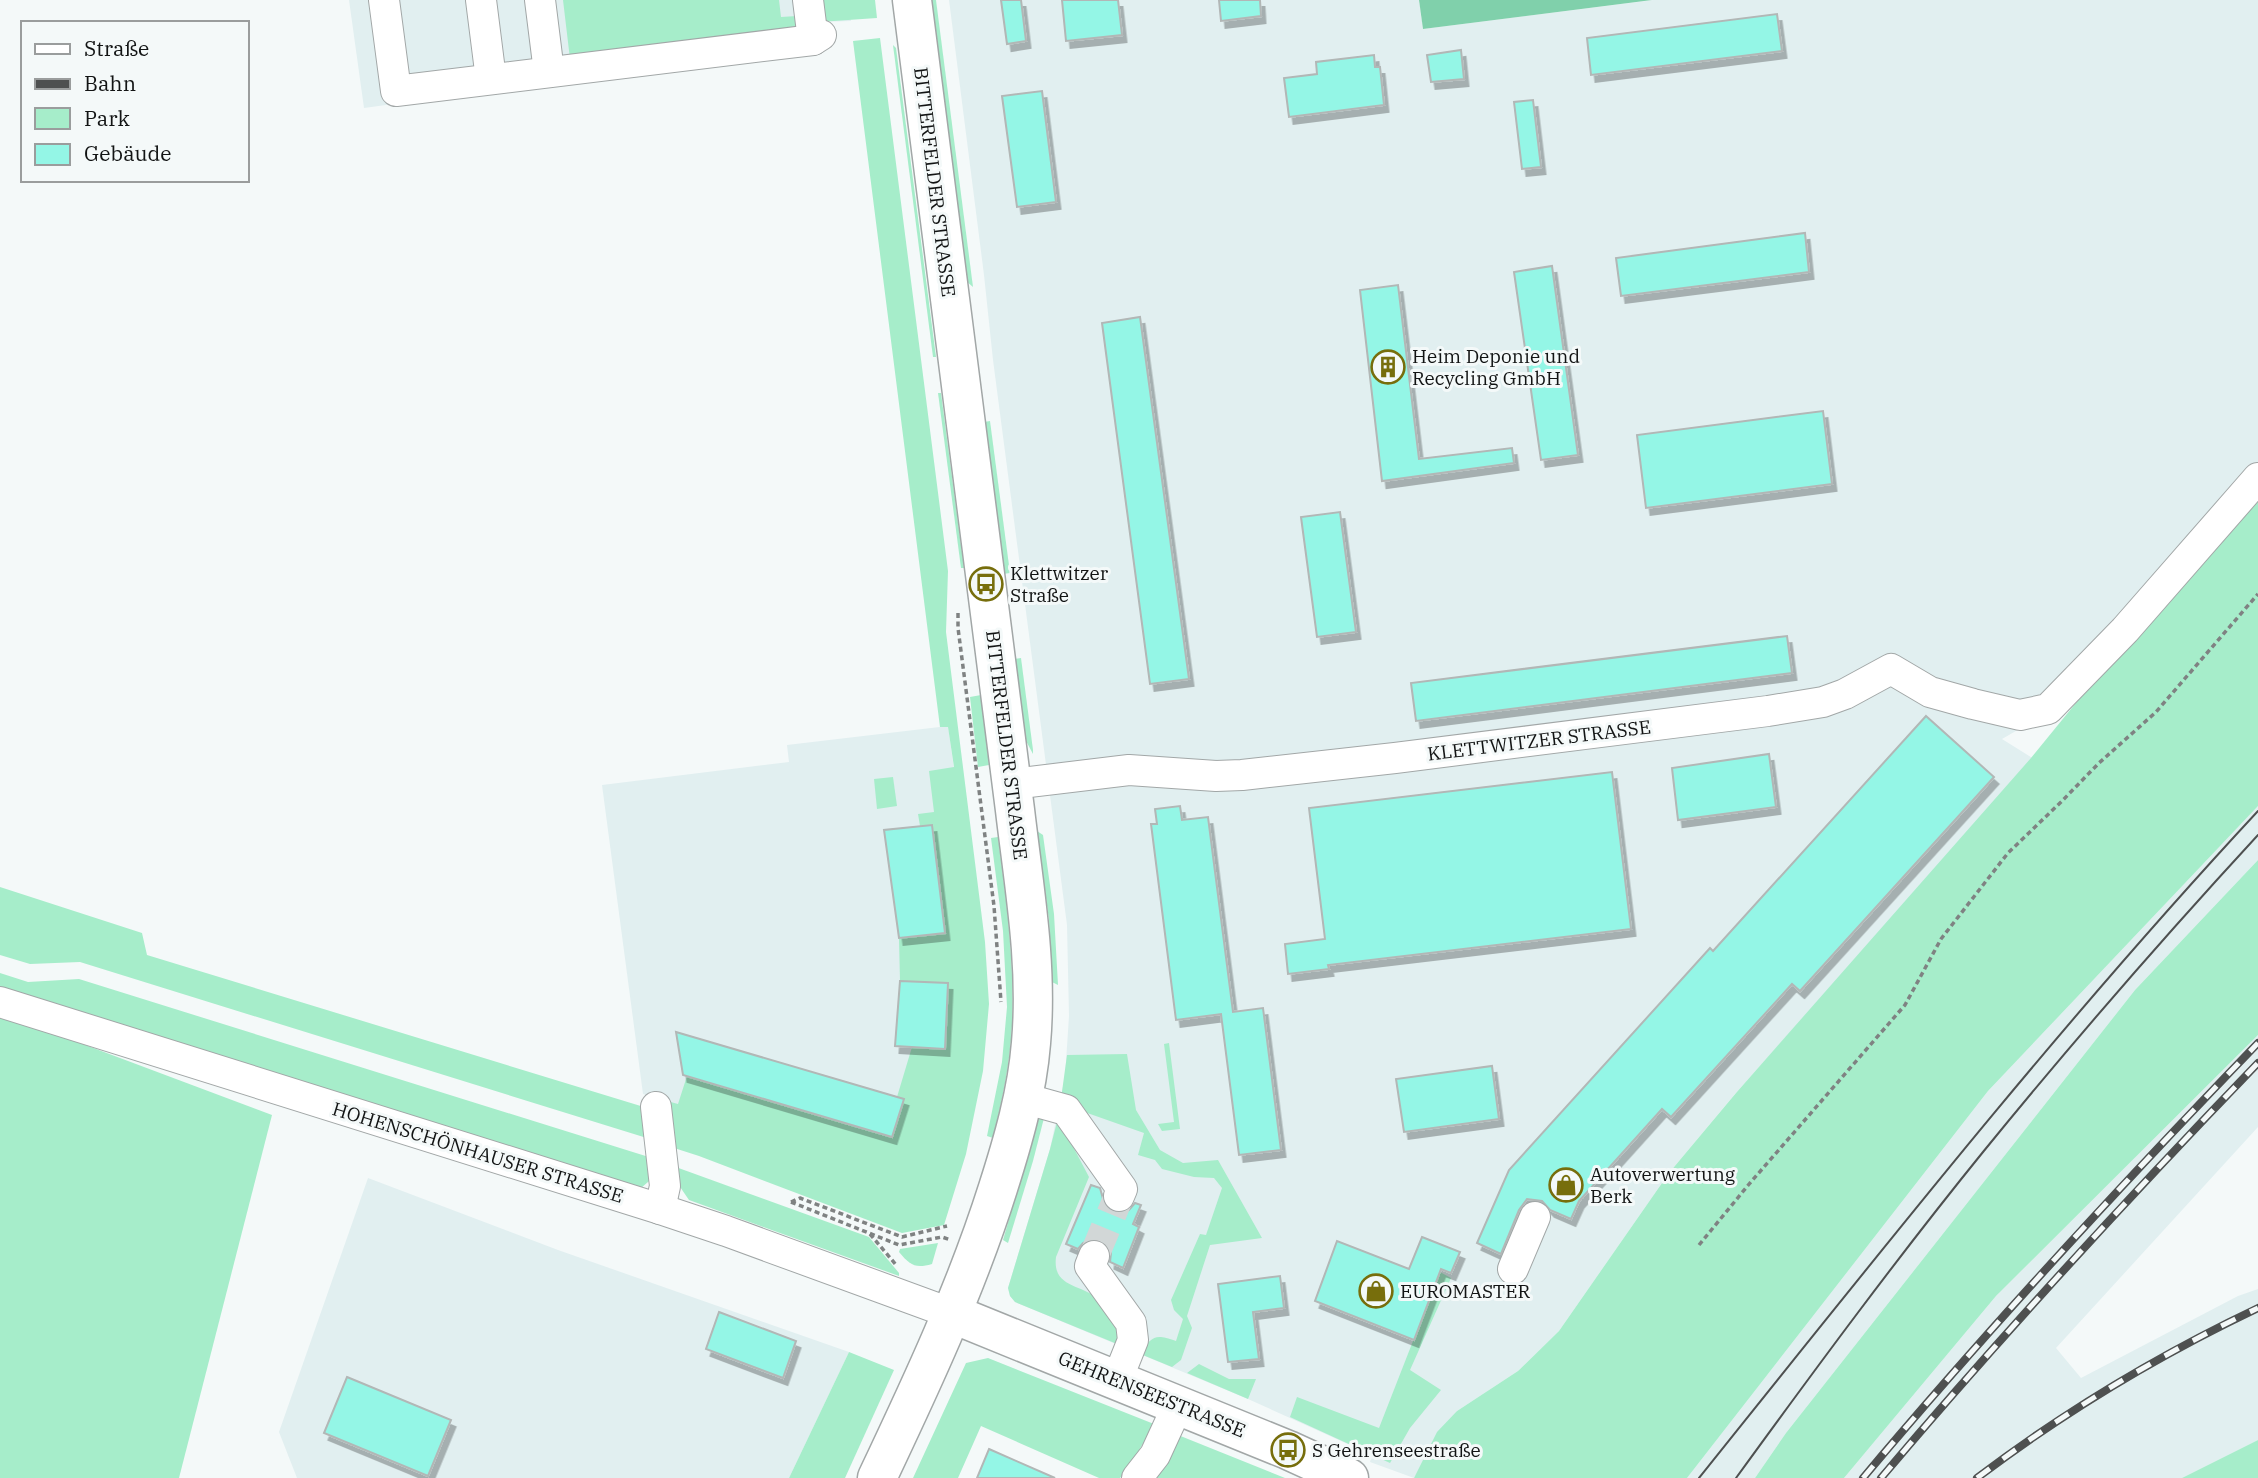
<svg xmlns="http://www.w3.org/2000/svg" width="2258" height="1478" font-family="'IBM Plex Serif',serif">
<defs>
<filter id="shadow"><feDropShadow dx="4.5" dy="7" stdDeviation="0" flood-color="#0004"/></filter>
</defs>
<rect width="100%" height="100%" fill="#f4f9f9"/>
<!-- built -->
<g fill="#e1eff0">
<polygon points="349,0 848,0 851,21 819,22 822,45 364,108"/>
<polygon points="949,0 1419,0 1423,29 1653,0 2258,0 2258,467 2040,717 2002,739 2034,759 1735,1094 1669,1173 1559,1331 1518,1371 1457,1411 1414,1478 1370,1462 1372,1455 1248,1399 1015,1302 1010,1296 1008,1288 1050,1149 1065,1077 1069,1016 1067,925 993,360 984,275"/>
<polygon points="948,726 979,945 954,1103 899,1148 724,1121 643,1094 602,785 789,762 787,745"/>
<polygon points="2258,806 2258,860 2135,990 1786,1433 1755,1478 1687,1478 1988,1091"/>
<polygon points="2258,1035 2258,1127 2056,1348 2081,1378 2238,1296 2258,1289 2258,1440 2182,1478 1844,1478 1996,1296"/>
<polygon points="368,1178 558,1250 849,1352 789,1478 297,1478 279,1432"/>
</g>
<!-- green -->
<g fill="#a6edca">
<polygon points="563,0 779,0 781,17 797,16 798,26 570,59"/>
<polygon points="816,0 875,0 877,18 819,22"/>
<polygon points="929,0 936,0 973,287 966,281"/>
<polygon points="880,38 948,571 946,632 985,942 989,1004 983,1071 966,1154 944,1225 902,1233 699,1156 671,1147 667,1101 678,1104 687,1076 892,1137 903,1099 897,1097 912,1047 945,1048 948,984 900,981 899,938 945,933 932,825 920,826 918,814 934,812 929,771 954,767 948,727 940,727 853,41"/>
<polygon points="893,45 896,48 936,357 933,357"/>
<polygon points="938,393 941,393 964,568 961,568"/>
<polygon points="990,421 1010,573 1003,574 984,422"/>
<polygon points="2258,496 2258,806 1988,1091 1687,1478 1414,1478 1437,1432 1457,1411 1518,1371 1559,1331 1669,1173 1736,1093 2031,758 2124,644"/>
<polygon points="1021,658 1033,750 1033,754 1025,739 1014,659"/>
<polygon points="981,695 989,765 978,767 970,697"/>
<polygon points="893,777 897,806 877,809 874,779"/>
<polygon points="1037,831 1043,835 1054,914 1058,985 1052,982 1049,920"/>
<path d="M 998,837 C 1006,899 1015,962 1012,1026 C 1010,1064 1002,1101 993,1138 L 987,1136 L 1002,1062 L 1007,1007 L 1003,931 L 991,838 Z"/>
<polygon points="2258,860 2258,1035 1996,1296 1844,1478 1755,1478 1786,1433 2135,990"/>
<polygon points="0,887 142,933 147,955 644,1107 650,1139 80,962 30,964 0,955"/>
<polygon points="0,973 28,982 79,979 652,1158 655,1176 641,1188 0,990"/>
<polygon points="0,1013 272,1115 179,1478 0,1478"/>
<polygon points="1169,1043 1180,1129 1162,1131 1158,1124 1174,1122 1164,1044"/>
<path d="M 1127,1054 L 1136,1110 L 1160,1150 L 1183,1163 L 1218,1160 L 1262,1238 L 1210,1245 L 1187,1316 L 1192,1328 L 1181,1360 L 1172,1367 L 1138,1353 C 1154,1337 1153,1333 1176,1341 L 1183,1319 L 1174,1310 L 1171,1300 L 1200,1234 L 1206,1235 L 1222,1188 L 1214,1178 L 1194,1177 L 1162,1169 L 1155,1160 L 1138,1155 L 1144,1133 L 1076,1109 L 1061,1099 L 1067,1055 Z"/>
<polygon points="1044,1118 1033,1161 1008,1243 1003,1240 1038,1119"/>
<path d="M 1058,1118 L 1089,1177 L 1056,1257 C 1052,1289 1084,1284 1099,1300 C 1109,1311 1116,1330 1123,1343 L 1122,1346 L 1015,1302 L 1010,1296 L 1008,1288 L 1050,1149 Z"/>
<polygon points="673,1166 869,1237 899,1273 899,1276 689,1200 676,1181"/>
<path d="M 938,1243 L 932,1264 C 915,1269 910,1265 899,1252 L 900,1249 Z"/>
<polygon points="1440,1272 1451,1278 1410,1370 1441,1390 1410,1428 1390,1463 1290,1417 1297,1397 1379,1428"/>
<polygon points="849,1352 894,1370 845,1478 789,1478"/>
<polygon points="988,1358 1154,1424 1130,1466 1120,1478 1099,1478 981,1426 958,1478 913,1478 966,1363"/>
<polygon points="1199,1364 1229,1379 1256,1379 1248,1399 1187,1373"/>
<polygon points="1178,1435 1285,1478 1151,1478"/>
<polygon points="2258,1440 2258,1478 2182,1478"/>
</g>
<!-- forest -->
<polygon fill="#80d0ab" points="1419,0 1652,0 1423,29"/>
<!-- building -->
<g fill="#94f6e6" stroke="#b2b7b6" stroke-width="2" filter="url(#shadow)">
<polygon points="1001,0 1021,0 1026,41 1007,44"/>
<polygon points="1062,0 1118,0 1122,35 1066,41"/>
<polygon points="1219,0 1260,0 1261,16 1221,21"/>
<polygon points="1777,14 1782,51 1591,75 1587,38"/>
<polygon points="1461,50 1464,79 1431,82 1427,55"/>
<polygon points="1374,55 1375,67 1380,67 1384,105 1289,117 1284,78 1317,74 1316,62"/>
<polygon points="1042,91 1056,202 1017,207 1002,96"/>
<polygon points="1533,100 1541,167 1522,169 1514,102"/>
<polygon points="1805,233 1809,272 1621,296 1616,258"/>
<polygon points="1552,266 1578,455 1541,460 1514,272"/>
<polygon points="1398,285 1419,459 1512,448 1514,463 1382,481 1360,290"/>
<polygon points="1140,317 1189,679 1150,684 1102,323"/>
<polygon points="1823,411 1832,484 1646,508 1637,435"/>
<polygon points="1340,512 1356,632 1317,637 1301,517"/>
<polygon points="1787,636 1792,673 1416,721 1411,683"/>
<polygon points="1926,716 1994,777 1800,991 1792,984 1671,1117 1662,1109 1579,1201 1571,1219 1550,1210 1542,1201 1527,1199 1519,1210 1501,1254 1477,1243 1509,1170 1710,948 1713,951"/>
<polygon points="1769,754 1776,807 1678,820 1672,768"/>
<polygon points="1612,772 1631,929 1328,965 1329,969 1288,974 1285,944 1325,939 1309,808"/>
<polygon points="1180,806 1182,820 1208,817 1233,1012 1263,1008 1281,1150 1239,1155 1221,1014 1176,1020 1151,824 1157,824 1155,809"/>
<polygon points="932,825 945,933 899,938 884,830"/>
<polygon points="900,981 948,983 945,1049 895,1046"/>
<polygon points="676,1032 904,1099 892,1137 683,1075"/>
<polygon points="1492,1066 1499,1119 1404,1132 1396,1079"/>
<polygon points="1091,1185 1100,1188 1105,1206 1113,1212 1122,1213 1129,1210 1135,1203 1141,1205 1133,1224 1139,1227 1123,1268 1110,1262 1111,1253 1108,1246 1101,1240 1091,1239 1083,1243 1078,1249 1066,1244"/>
<polygon points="1422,1237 1460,1252 1451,1273 1441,1269 1414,1340 1315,1301 1337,1241 1409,1269"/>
<polygon points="1280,1276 1284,1308 1253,1312 1259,1359 1228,1362 1218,1284"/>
<polygon points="719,1312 796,1341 783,1378 706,1349"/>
<polygon points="347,1377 451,1420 428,1476 324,1433"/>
<polygon points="989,1449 1055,1478 977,1478"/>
</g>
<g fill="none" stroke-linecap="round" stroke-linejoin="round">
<!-- minor-tunnel -->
<polyline stroke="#d2d7d7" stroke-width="30" stroke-dasharray="30 15" stroke-linecap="butt" points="1094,1256 1119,1196"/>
<defs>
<g id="minor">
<polyline points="384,0 396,91 813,40 821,35"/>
<polyline points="481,0 491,79"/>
<polyline points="540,0 549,72"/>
<polyline points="808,0 813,40"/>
<polyline points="1012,784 1129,770 1216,776 1242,775 1395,758 1768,711 1823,702 1845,694 1891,669 1930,692 1973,704 2020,715 2048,709 2125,630 2258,478"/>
<polyline points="0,1002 660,1209 726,1231 953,1314"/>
<polyline points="1023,1098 1066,1110 1122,1189 1119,1196"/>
<polyline points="656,1107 665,1186 660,1209"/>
<polyline points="1094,1256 1090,1266 1131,1323 1133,1340 1117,1380"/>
<polyline points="1513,1269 1535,1217"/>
<polyline points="1137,1478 1155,1455 1178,1405"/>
</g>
<g id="major">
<polyline points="953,1314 1288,1450 1349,1478"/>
<path d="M 877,1478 C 922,1383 966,1289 998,1188 C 1013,1141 1027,1093 1031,1043 C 1038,965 1024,887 1015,810 L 912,0"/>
</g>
</defs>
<!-- minor casing -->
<use href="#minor" stroke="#a2a7a7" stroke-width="32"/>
<!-- major casing -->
<use href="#major" stroke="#a2a7a7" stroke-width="41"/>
<!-- path -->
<g stroke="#7f8282" stroke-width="3.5" stroke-dasharray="5 3.5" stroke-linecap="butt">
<polyline points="958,613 958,628 994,906 1001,1002"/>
<polyline points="791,1202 899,1245 942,1237 951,1240"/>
<polyline points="791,1202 800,1198 902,1237 947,1226"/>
<polyline points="870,1234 897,1266"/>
<polyline points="1699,1245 1750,1183 1905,1005 1941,939 2008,853 2061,802 2099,763 2156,712 2258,594"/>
</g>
<!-- minor -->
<use href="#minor" stroke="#fff" stroke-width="30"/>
<!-- major -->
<use href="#major" stroke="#fff" stroke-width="38"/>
<!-- tram -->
<g stroke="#4e5050" stroke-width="2">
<path d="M 1699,1478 C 1880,1252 2060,1024 2258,811"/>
<path d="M 1736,1478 C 1816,1368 1897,1258 1983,1152 C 2071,1044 2163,938 2258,835"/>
</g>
<defs>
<g id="rail">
<path d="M 1863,1478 C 1989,1328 2122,1184 2258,1043"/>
<path d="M 1881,1478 C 2002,1335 2128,1198 2258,1063"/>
<path d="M 1977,1478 C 2064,1412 2159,1355 2258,1308"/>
</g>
</defs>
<!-- rail casing -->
<use href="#rail" stroke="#4e5050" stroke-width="8"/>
<!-- rail -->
<use href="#rail" stroke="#f4f9f9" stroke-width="5" stroke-dasharray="16" stroke-linecap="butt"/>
</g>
<!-- icons -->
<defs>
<symbol id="building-ring" viewBox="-11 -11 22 22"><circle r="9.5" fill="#f4f9f9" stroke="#776e0c" stroke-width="1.5"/><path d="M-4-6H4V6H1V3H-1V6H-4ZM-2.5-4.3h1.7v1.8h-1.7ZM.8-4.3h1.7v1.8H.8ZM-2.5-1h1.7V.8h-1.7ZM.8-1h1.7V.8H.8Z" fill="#776e0c"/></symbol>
<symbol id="bus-ring" viewBox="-11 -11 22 22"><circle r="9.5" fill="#f4f9f9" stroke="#776e0c" stroke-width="1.5"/><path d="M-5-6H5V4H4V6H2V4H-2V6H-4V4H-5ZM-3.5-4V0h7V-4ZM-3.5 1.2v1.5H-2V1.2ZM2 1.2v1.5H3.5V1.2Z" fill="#776e0c"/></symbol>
<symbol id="shop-ring" viewBox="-11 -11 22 22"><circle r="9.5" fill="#f4f9f9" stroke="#776e0c" stroke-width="1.5"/><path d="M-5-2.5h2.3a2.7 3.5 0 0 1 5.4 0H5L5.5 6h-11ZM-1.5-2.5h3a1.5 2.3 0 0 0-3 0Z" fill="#776e0c"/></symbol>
</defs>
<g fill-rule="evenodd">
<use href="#building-ring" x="1369" y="348" width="38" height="38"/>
<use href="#bus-ring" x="967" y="565" width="38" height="38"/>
<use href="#shop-ring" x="1547" y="1166" width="38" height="38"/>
<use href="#shop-ring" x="1357" y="1272" width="38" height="38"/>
<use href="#bus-ring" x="1269" y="1431" width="38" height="38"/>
</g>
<g text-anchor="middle" stroke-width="6" stroke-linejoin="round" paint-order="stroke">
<!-- street labels -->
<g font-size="19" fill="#121414" stroke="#f4f9f9">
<text transform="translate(935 182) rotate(83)" y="7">BITTERFELDER STRASSE</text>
<text transform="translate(1539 740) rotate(-7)" y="7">KLETTWITZER STRASSE</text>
<text transform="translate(1007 745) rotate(83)" y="7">BITTERFELDER STRASSE</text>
<text transform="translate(478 1152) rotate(17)" y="7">HOHENSCHÖNHAUSER STRASSE</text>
<text transform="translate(1152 1394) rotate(22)" y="7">GEHRENSEESTRASSE</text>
</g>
<!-- poi labels -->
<g font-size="19" fill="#121414" stroke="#f4f9f9" text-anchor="start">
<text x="1412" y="363">Heim Deponie und<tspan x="1412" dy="22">Recycling GmbH</tspan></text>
<text x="1010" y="580">Klettwitzer<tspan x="1010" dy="22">Straße</tspan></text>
<text x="1590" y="1181">Autoverwertung<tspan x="1590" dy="22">Berk</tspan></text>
<text x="1400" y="1298">EUROMASTER</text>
<text x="1312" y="1457">S Gehrenseestraße</text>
</g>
</g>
<!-- legend -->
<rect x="21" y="21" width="228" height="161" fill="#f4f9f9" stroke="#9a9d9d" stroke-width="2"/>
<rect x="35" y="44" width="35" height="10" fill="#ffffff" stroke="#9a9d9d" stroke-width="2"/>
<text x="84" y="56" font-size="21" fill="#121414">Straße</text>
<rect x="35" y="79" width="35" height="10" fill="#4e5050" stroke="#9a9d9d" stroke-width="2"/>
<text x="84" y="91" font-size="21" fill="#121414">Bahn</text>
<rect x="35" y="108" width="35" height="21" fill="#a6edca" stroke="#9a9d9d" stroke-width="2"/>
<text x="84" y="126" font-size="21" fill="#121414">Park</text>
<rect x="35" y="144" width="35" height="21" fill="#94f6e6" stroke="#9a9d9d" stroke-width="2"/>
<text x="84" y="161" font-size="21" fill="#121414">Gebäude</text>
</svg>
